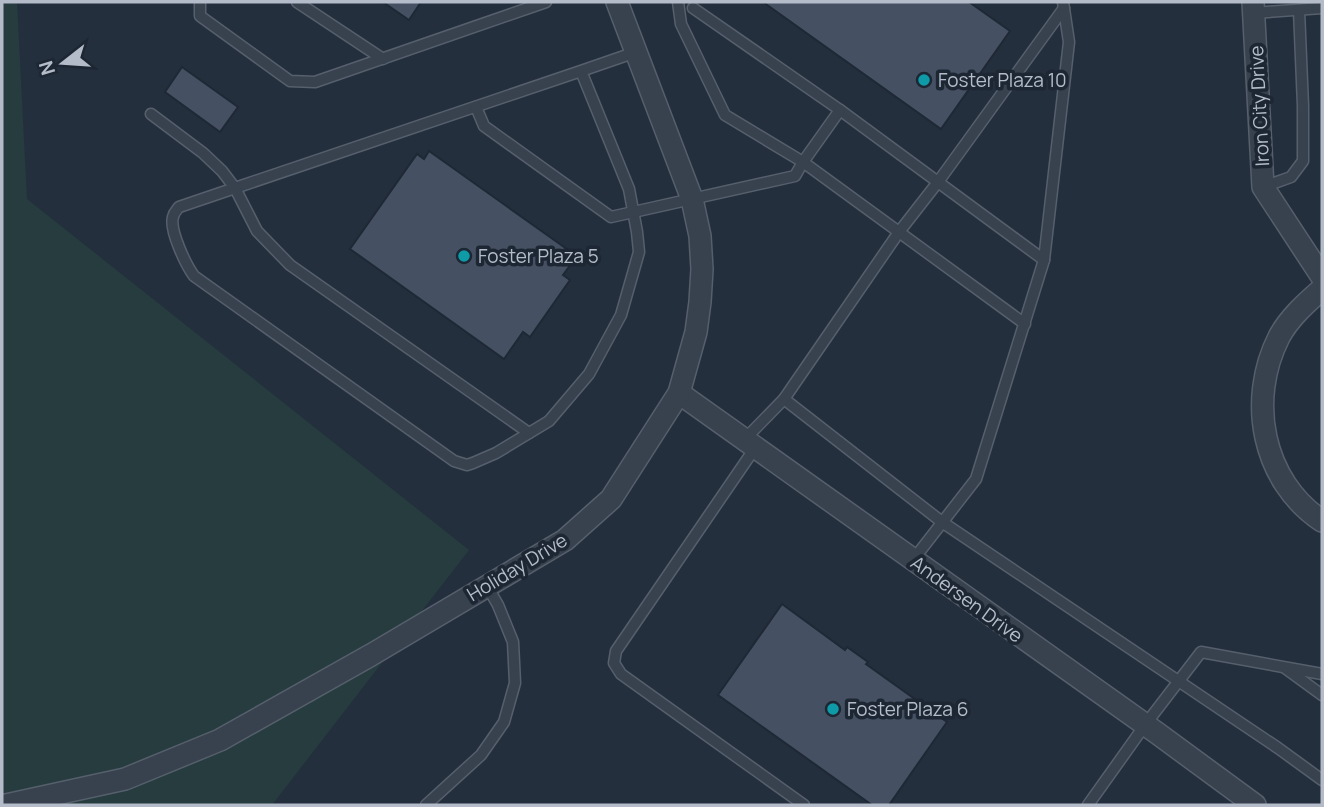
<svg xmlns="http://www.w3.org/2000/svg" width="1324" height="807" font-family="Manrope,sans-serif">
<rect width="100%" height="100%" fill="#242f3e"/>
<!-- green -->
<polygon fill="#263c3f" points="2,2 17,2 27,199 469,550 272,805 2,805"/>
<!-- building -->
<g fill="#455162" stroke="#1f2835" stroke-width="2">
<polygon points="383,2 421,2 409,20"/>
<polygon points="763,2 969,2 1010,31 941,129"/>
<polygon points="182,67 238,107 220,132 165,92"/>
<polygon points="429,151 571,252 565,260 571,264 563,275 570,280 530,337 523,332 504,359 350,249 417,154 424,159"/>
<polygon points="782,604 845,650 847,647 868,662 866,664 947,722 889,805 872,805 718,695"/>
</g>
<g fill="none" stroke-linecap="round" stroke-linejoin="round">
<defs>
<g id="service">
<polyline points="200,2 200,16 290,81 315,82 546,2"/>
<polyline points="297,2 383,59"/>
<polyline points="678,2 681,24 725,115 803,162 1025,324"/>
<polyline points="693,8 840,110 1044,260"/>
<polyline points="1253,13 1322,8"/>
<path d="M 581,71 L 629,189 L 637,232 L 639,252 L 621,315 L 589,374 L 549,421 L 496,453 L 473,463 L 467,465 L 454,461 L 194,276 C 186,265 169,230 173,217 C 174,212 176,211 179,207 L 235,188 L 581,71 L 636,52"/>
<polyline points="476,107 484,126 611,217 795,176 803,162 840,110"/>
<polyline points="151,114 203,153 222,171 235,188 257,231 290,265 529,433"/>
<polyline points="1263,187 1291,177 1303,161 1303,106 1299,10"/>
<polyline points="784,399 942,522 1278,748 1322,780"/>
<polyline points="744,440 784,399 899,232 938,182 1064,8"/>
<polyline points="755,448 616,651 614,663 621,674 804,805"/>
<polyline points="913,560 976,479 1044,260 1069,42 1063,2"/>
<polyline points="1285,668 1322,695"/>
<polyline points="426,805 481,755 504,722 515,683 513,642 498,605 487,586"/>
<polyline points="1088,805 1145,725 1201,652 1322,674"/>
</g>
<g id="minor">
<polyline points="1253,2 1263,187 1322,277"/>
<path d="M 1322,289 C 1306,303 1289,318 1279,337 C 1247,400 1262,481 1322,521"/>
<polyline points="679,393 1157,733 1255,805"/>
<polyline points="6,805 125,779 220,740 371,655 565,540 611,499 679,393 696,332 700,302 702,269 700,236 692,199 617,2"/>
</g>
</defs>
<!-- service casing -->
<use href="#service" stroke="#565f6c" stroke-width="13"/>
<!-- minor casing -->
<use href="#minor" stroke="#565f6c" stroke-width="24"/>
<!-- service -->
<use href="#service" stroke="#38414e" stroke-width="10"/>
<!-- minor -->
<use href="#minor" stroke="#38414e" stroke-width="21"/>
</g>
<!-- markers -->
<g fill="#0f9aa8" stroke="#1d2633" stroke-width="2.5">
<circle cx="924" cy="80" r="7"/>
<circle cx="464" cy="256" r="7"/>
<circle cx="833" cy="709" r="7"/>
</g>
<g text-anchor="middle" stroke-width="7" stroke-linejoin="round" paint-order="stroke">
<!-- poi labels -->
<g font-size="19" fill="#b4bcc9" stroke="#1d2633" text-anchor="start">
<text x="938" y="87">Foster Plaza 10</text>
<text x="478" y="263">Foster Plaza 5</text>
<text x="847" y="716">Foster Plaza 6</text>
</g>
<!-- street labels -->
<g font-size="19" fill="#b4bcc9" stroke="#1d2633">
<text transform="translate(1259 106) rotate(-93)" y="7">Iron City Drive</text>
<text transform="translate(517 567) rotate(-31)" y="7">Holiday Drive</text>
<text transform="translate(967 599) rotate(36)" y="7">Andersen Drive</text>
</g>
</g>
<!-- border -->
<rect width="1324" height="807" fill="none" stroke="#b4bcc9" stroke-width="7"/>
<!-- north arrow -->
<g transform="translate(63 63) rotate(253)" stroke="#1d2633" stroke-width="5" paint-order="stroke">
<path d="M0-5L12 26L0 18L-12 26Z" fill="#b4bcc9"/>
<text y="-10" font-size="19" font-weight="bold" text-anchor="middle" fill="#b4bcc9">N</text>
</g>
</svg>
